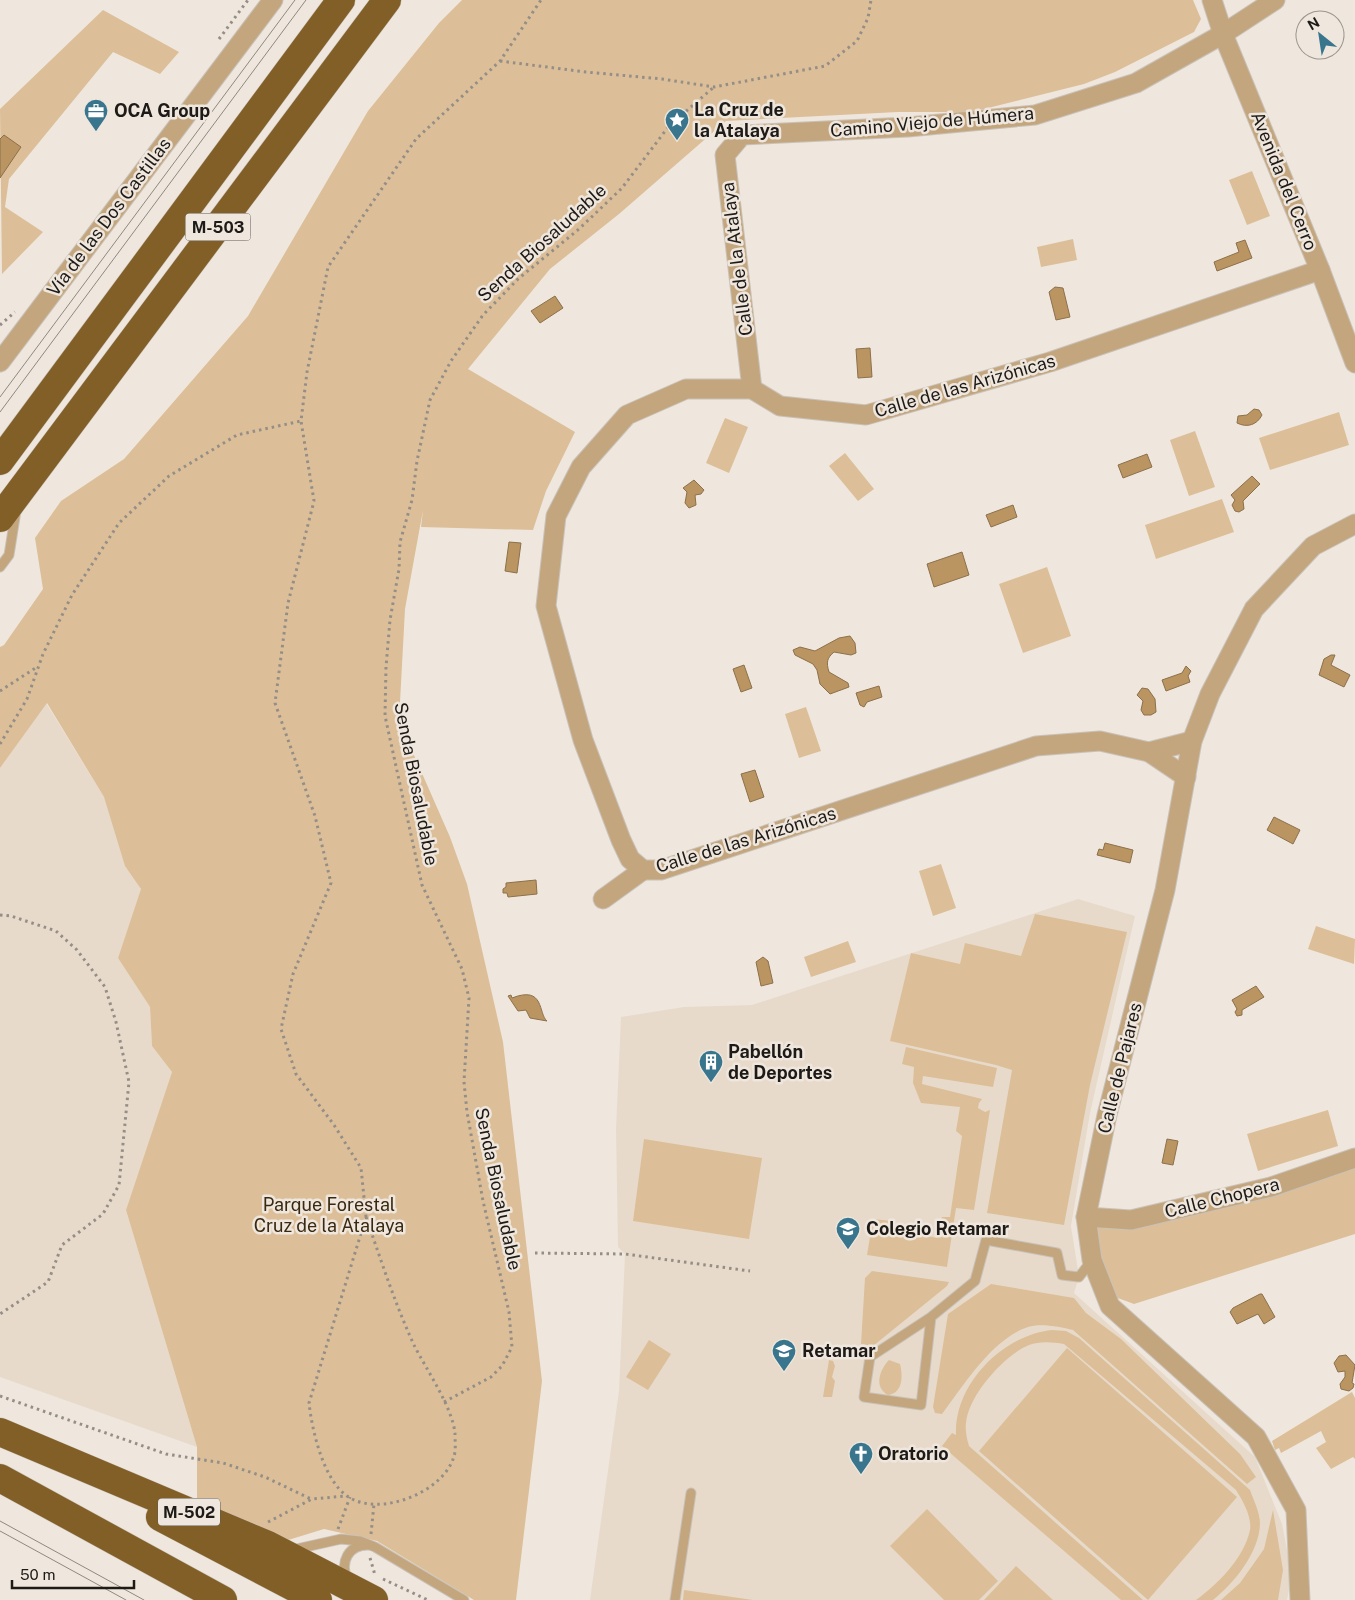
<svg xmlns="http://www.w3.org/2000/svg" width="1355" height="1600" font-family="'Public Sans',sans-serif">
<rect width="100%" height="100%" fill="#efe7dd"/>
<!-- built -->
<g fill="#e7daca">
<polygon points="46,703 104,797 141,890 118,958 150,1007 152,1046 172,1072 126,1210 197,1447 0,1377 0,768"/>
<polygon points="1078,899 1135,916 1090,1113 1071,1226 1079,1277 1074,1293 1255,1457 1282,1524 1292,1575 1287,1600 590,1600 619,1391 625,1254 618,1247 616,1129 621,1017 684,1007 752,1005"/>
</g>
<!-- green -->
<g fill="#dcbf98">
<polygon points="462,0 1193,0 1201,19 1194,32 1115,72 1084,84 972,112 898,112 726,121 619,214 550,269 468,369 575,432 546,491 533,530 421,527 423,510 405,609 399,721 450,837 467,884 503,1042 542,1381 516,1600 474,1600 377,1541 324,1529 285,1541 197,1499 197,1447 126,1210 172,1072 152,1046 150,1007 118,958 141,889 125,866 104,797 47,703 0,768 0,647 4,645 43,589 35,538 61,501 124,459 248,316 368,111 439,23"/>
<polygon points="103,10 179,52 160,74 113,52 9,179 5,207 43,232 2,274 0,109"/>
<polygon points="1252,171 1270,216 1247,225 1229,180"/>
<polygon points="1073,239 1077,260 1041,267 1037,247"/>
<polygon points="1339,412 1349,445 1270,470 1259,438"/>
<polygon points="725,418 748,427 729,473 706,463"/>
<polygon points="1195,431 1215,487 1189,496 1170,440"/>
<polygon points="845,453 874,489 858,501 829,466"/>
<polygon points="1222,499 1234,532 1156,559 1145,525"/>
<polygon points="1047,567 1071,636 1023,653 999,584"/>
<polygon points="806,707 821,751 799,758 785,714"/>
<polygon points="941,864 956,908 933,916 919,871"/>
<polygon points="1035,914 1127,932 1090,1085 1064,1225 987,1213 1012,1070 996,1065 890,1041 911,953 960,964 965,943 1021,956"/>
<polygon points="1316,926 1355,939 1354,964 1308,949"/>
<polygon points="848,941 856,962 811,977 804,957"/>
<polygon points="906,1047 997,1068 993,1087 923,1076 922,1084 982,1099 979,1103 978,1108 985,1112 990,1110 974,1210 956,1208 947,1267 867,1255 873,1219 892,1221 891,1228 937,1238 942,1217 950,1217 962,1136 956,1131 960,1107 921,1103 913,1083 914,1067 902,1064"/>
<polygon points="1328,1110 1338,1146 1258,1171 1247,1134"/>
<polygon points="644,1139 762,1158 749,1239 633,1221"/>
<polygon points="1355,1166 1355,1234 1134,1304 1115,1297 1096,1246 1097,1225"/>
<polygon points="872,1271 949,1282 947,1286 873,1346 861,1344 865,1278"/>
<path d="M 991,1284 L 1074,1298 L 1086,1313 L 1121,1339 L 1240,1454 L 1256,1477 L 1247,1484 L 1073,1330 C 1060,1327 1041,1323 1028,1327 C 992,1339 964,1385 942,1414 L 935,1413 L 933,1407 L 948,1314 Z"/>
<path d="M 1052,1330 L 1066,1331 L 1079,1338 L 1250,1490 C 1254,1501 1260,1513 1260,1524 C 1259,1553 1234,1583 1213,1600 L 1196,1600 C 1218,1584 1244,1558 1250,1530 C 1252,1517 1243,1501 1236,1490 L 1064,1344 C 1052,1342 1040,1341 1029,1345 C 1004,1355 968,1396 966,1423 C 965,1431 967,1439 969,1446 L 1143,1600 L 1121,1600 L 942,1446 L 952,1433 L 956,1435 C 954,1384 1003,1335 1052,1330 Z"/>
<polygon points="649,1340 671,1354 648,1390 626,1377"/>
<polygon points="1067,1348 1237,1497 1148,1600 979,1451"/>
<polygon points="829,1360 833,1361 835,1366 832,1377 835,1381 832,1397 823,1397"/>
<path d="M 889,1360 L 900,1364 C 903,1376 903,1393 888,1395 C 873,1387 880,1369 889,1360 Z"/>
<polygon points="1352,1392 1355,1398 1355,1459 1353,1457 1331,1469 1316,1448 1326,1442 1321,1431 1281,1453 1279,1448 1275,1450 1272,1441"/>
<polygon points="927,1509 998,1581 979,1600 944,1600 890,1546"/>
<polygon points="1273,1510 1283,1570 1278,1600 1221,1600 1240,1583 1264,1549"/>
<polygon points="1016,1566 1053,1600 984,1600"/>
<polygon points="684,1590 753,1600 683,1600"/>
</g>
<!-- water -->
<g fill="#bb9561" stroke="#8c704b">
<polygon points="4,135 21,147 0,178 0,139"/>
<polygon points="1245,240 1252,258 1217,271 1214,262 1239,252 1236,243"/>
<polygon points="1055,287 1063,288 1070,317 1056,320 1049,292"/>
<polygon points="555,296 563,308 540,323 531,311"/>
<polygon points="870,348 872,377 858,378 856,349"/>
<path d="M 1254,409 L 1259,410 L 1262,415 C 1257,425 1247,428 1237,423 L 1238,416 L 1247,415 Z"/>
<polygon points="1147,454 1152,467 1123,478 1118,465"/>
<polygon points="1252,476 1260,484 1243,501 1244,509 1239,512 1235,511 1232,505 1235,500 1231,495"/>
<polygon points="694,480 704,490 701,494 695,495 696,505 689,508 685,503 687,492 683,488"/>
<polygon points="1013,505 1017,517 991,527 986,515"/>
<polygon points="509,542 521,543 517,573 505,571"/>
<polygon points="962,552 969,575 934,587 927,564"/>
<path d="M 850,636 L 855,643 L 856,653 L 851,655 L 834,652 C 827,658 826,662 829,672 L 848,683 L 849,687 L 830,694 L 820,684 L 817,670 L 813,664 L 795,655 L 793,650 L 800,647 L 815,651 L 839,638 Z"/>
<polygon points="1331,655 1335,655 1331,665 1350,675 1344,687 1319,675 1324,659"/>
<polygon points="744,665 752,688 741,692 733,669"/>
<polygon points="1186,666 1191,671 1188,676 1190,682 1166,691 1162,680 1182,673"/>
<polygon points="879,686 882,697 867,702 864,707 860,705 856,693"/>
<polygon points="1142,688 1148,689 1155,699 1156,712 1151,715 1144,715 1141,710 1143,701 1137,695"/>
<polygon points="755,770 764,797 750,802 741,774"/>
<polygon points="1274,817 1300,830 1293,844 1267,830"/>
<polygon points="1105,843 1133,850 1130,863 1097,855 1099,849 1103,850"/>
<polygon points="536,880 537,894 508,897 507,893 503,893 503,889 506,887 506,883"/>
<polygon points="763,957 768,961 773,983 761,986 756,962"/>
<polygon points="1256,986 1264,997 1242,1010 1242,1015 1237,1016 1235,1012 1237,1009 1232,1000"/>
<path d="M 511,995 L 512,998 C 545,985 538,1014 547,1021 L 530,1018 L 526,1010 L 518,1011 L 508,996 Z"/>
<polygon points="1167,1139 1178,1141 1173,1165 1162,1163"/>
<polygon points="1260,1294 1262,1294 1275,1317 1264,1324 1258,1314 1237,1324 1230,1312 1233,1308"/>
<polygon points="1346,1355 1355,1365 1352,1383 1354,1384 1353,1388 1349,1391 1341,1389 1340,1384 1345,1377 1345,1371 1338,1372 1334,1363 1339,1356"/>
</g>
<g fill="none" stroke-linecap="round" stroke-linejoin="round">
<defs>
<g id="lane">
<polyline points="0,567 9,555 16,511"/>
<polyline points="931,1317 921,1405 864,1397 870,1357 931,1317 975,1281 986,1240 1057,1253 1062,1275 1079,1277 1092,1260"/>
<polyline points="292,1550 341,1539 360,1541 375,1547 464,1600"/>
<path d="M 347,1579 C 340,1562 348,1545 368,1545"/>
<polyline points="675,1600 691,1493"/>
</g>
<g id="street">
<polyline points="1212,0 1223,34 1320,270 1355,363"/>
<polyline points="0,362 273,0"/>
<polyline points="752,389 725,155 742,135 908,127 1035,115 1136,83 1223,34 1275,0"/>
<polyline points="1149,752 1192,741"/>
<polyline points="1186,777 1149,752 1100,741 1036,746 661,870 643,870 630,859 621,840 583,740 546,606 556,516 581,467 627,415 686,389 752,389 780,406 866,415 1050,362 1320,270"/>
<polyline points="603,899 643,870"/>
<polyline points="1086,1217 1131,1220 1271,1187 1355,1158"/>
<polyline points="1300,1600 1296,1510 1256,1437 1110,1306 1092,1260 1086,1217 1107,1115 1165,890 1192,741 1210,694 1254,609 1313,546 1355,524"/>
</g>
<g id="highway">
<polyline points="0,461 341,0"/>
<polyline points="0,518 387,0"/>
<polyline points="0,1432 268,1545 374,1600"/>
<polyline points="0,1478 223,1600"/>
<polyline points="160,1517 318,1600"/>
</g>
</defs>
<!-- lane casing -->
<use href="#lane" stroke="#c9c2b9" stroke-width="11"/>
<!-- street casing -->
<use href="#street" stroke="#c9c2b9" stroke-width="21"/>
<!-- highway casing -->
<use href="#highway" stroke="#c9c2b9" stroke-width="29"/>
<!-- path -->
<g stroke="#948e87" stroke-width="3" stroke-dasharray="2.5 4" stroke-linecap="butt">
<polyline points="219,39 248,0"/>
<polyline points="500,61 586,72 662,79 714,87 825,66 857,41 868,18 871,0"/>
<polyline points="0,325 15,312"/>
<polyline points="0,691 37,667"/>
<polyline points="0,744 27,699 43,654 72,595 119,523 169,476 237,435 301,421"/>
<polyline points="0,915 11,916 56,931 77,950 105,987 116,1022 129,1082 119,1185 103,1214 62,1245 48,1282 0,1314"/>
<path d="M 366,1217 C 381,1260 395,1304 414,1345 C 426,1369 453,1408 455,1434 C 455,1440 456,1451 454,1456 C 444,1493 378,1518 347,1496 C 323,1479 312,1430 309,1403 L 366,1217 L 361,1168 L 334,1125 L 296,1074 L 281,1029 L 293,974 L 331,883 L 315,816 L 275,703 L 288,603 L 314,501 L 301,421 L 307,372 L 328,267 L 416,139 L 500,61 L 541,0"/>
<polyline points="535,1253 625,1254 750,1271"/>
<polyline points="0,1396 166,1454 223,1463 265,1477 311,1499"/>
<polyline points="444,1402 491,1377 502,1366 512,1347 509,1312 483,1201 467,1112 464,1082 469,998 462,969 422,885 385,716 386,667 390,620 399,569 400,542 412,500 417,461 430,400 451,361 483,315 518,279 579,229 622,188 669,126 714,87"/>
<polyline points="268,1522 312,1499 346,1496"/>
<polyline points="338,1529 350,1497"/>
<polyline points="371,1534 374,1504"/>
<polyline points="370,1558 375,1575"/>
<polyline points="383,1579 428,1600"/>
</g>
<!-- lane -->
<use href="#lane" stroke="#c4a67e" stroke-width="9"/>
<!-- street -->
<use href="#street" stroke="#c4a67e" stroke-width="19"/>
<!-- highway -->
<use href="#highway" stroke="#835f28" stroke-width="28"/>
<!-- tram -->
<g stroke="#8d8881" stroke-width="1">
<polyline points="0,397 295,0"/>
<polyline points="0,412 306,0"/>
<polyline points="0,1521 144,1600"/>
<polyline points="0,1531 126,1600"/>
</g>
</g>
<!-- icons -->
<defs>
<symbol id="office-pin" viewBox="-11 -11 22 30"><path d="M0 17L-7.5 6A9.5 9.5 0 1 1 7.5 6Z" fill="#39768d" stroke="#efe7dd"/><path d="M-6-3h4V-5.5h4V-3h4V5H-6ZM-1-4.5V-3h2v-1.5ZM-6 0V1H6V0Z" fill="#fff"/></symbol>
<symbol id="sight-pin" viewBox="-11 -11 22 30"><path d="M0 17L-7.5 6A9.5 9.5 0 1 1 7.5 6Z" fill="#39768d" stroke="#efe7dd"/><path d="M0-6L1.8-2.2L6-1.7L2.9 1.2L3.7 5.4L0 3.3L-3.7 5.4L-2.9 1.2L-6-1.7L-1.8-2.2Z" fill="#fff"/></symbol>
<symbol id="building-pin" viewBox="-11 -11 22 30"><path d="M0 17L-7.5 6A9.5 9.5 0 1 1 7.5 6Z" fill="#39768d" stroke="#efe7dd"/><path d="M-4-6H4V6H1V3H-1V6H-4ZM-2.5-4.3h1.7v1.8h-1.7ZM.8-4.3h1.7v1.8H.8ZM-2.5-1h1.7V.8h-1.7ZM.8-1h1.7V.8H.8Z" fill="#fff"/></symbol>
<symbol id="school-pin" viewBox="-11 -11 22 30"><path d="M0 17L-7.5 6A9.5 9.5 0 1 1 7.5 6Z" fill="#39768d" stroke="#efe7dd"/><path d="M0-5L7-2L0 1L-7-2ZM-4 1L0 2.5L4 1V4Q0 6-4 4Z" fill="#fff"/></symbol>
<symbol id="university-pin" viewBox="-11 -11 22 30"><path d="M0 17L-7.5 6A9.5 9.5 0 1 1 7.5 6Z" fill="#39768d" stroke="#efe7dd"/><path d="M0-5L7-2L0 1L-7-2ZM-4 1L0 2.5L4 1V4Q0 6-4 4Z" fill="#fff"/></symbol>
<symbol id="church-pin" viewBox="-11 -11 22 30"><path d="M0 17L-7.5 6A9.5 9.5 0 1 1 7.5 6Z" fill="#39768d" stroke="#efe7dd"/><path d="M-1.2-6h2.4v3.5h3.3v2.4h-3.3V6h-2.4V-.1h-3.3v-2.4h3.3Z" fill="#fff"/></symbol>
</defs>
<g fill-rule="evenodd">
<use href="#office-pin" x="82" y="97" width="28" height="38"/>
<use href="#sight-pin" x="663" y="106" width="28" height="38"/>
<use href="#building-pin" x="697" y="1048" width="28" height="38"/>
<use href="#school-pin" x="834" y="1215" width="28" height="38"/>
<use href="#university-pin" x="770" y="1337" width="28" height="38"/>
<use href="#church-pin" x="847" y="1440" width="28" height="38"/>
</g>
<g text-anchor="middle" stroke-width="5" stroke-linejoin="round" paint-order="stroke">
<!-- shield labels -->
<g fill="#efe7dd" stroke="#5c5852" stroke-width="1">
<rect x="185.5" y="213.5" width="65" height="27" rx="4"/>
<rect x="158" y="1498.5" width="62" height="27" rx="4"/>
</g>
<g font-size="16" font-weight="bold" fill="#1d1a17">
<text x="218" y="233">M-503</text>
<text x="189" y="1518">M-502</text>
</g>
<!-- poi labels -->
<g font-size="18" font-weight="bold" fill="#1d1a17" stroke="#efe7dd" text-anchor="start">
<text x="694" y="116">La Cruz de<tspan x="694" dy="21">la Atalaya</tspan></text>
<text x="114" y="117">OCA Group</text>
<text x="728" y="1058">Pabellón<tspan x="728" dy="21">de Deportes</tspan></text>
<text x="866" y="1235">Colegio Retamar</text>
<text x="802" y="1357">Retamar</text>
<text x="878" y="1460">Oratorio</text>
</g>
<!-- street labels -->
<g font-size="18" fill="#1d1a17" stroke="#efe7dd">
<text transform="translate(932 122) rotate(-5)" y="6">Camino Viejo de Húmera</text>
<text transform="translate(1284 181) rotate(68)" y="6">Avenida del Cerro</text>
<text transform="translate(109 217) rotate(-53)" y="6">Vía de las Dos Castillas</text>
<text transform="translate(542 243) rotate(-42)" y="6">Senda Biosaludable</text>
<text transform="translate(737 259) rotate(-97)" y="6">Calle de la Atalaya</text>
<text transform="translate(965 386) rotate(-16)" y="6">Calle de las Arizónicas</text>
<text transform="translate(416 784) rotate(79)" y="6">Senda Biosaludable</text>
<text transform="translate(746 840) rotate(-17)" y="6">Calle de las Arizónicas</text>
<text transform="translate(1120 1068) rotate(-76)" y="6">Calle de Pajares</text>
<text transform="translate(498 1189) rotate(78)" y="6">Senda Biosaludable</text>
<text transform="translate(1222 1198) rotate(-14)" y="6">Calle Chopera</text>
</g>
<!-- park labels -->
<g font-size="18" fill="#392910" stroke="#efe7dd">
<text x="329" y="1211">Parque Forestal<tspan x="329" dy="21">Cruz de la Atalaya</tspan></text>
</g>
</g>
<!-- north arrow -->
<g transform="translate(1320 35) rotate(330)"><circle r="24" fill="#efe7dd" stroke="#9b958e"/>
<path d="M0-4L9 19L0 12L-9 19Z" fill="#39768d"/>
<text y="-8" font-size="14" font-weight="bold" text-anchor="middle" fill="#1d1a17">N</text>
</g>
<!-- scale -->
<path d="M12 1580v8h122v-8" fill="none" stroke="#1d1a17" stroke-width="2.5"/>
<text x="20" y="1580" font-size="15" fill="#1d1a17" stroke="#efe7dd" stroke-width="4" paint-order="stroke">50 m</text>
</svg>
